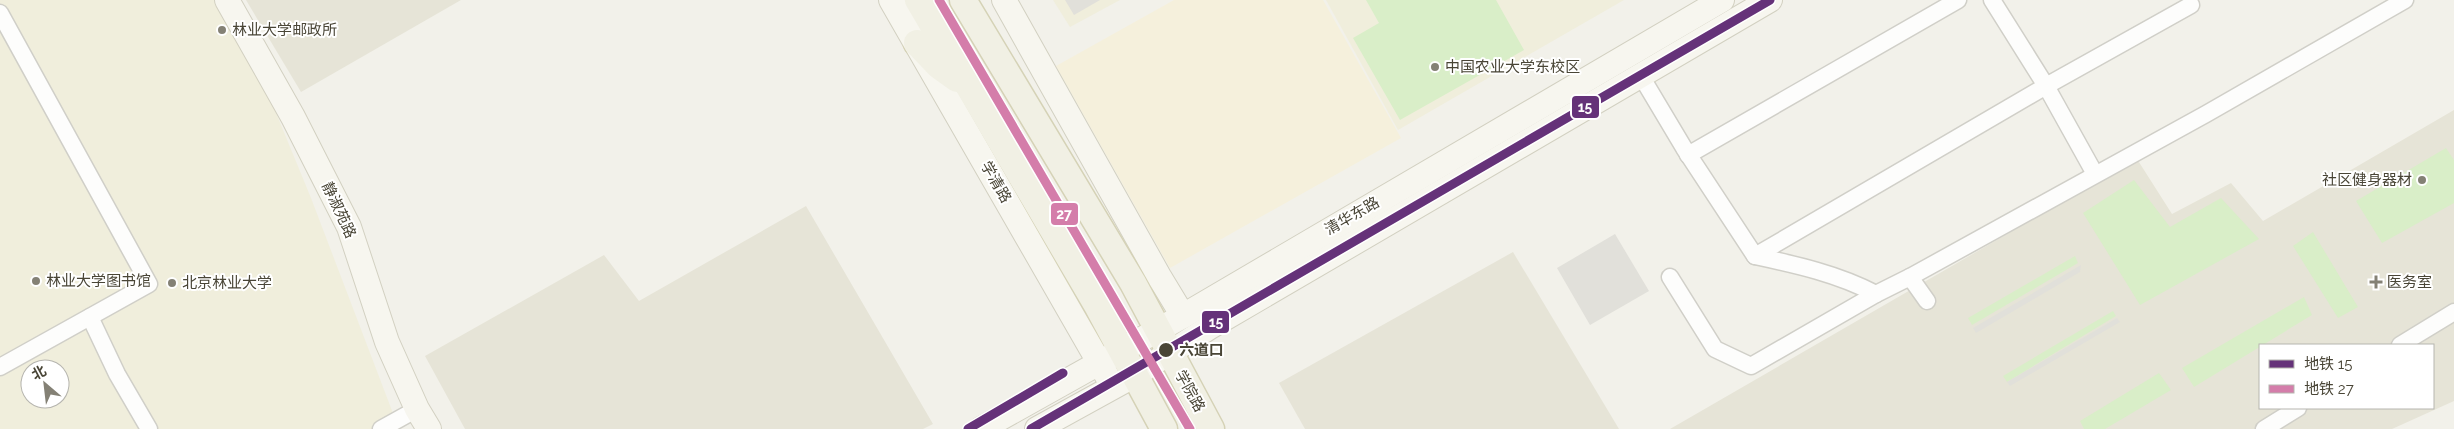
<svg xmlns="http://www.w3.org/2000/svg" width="2454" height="429" font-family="Raleway,'Noto Sans SC',sans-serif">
<rect width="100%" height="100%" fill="#f2f1ea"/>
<!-- residential -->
<g fill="#e6e4d7" fill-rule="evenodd">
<polygon points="246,0 461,0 301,92"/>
<path d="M 2454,110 L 2454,401 L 2392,429 L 1670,429 L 2137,159 L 2172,214 L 2231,183 L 2263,221 ZM 2260,345 L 2433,345 L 2433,408 L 2260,408 Z"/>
<polygon points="806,206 933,424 923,429 465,429 425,356 604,255 639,301"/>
<polygon points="1513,252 1619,429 1305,429 1279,383"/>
</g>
<!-- commercial -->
<polygon fill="#f5f0dc" points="1174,0 1323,0 1401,138 1170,268 1056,66"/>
<!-- education -->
<g fill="#f0eedc" fill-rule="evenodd">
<path d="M 0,0 L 220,0 L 260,74 L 311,198 L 399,429 L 0,429 ZM 30,369 L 60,369 L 60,399 L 30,399 Z"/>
<polygon points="1053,0 1120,0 1070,27"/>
<polygon points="1326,0 1624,0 1398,130"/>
</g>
<!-- green -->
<g fill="#d9eec8">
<polygon points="1366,0 1496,0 1524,50 1400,120 1353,38 1379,23"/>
<polygon points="2446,148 2454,160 2454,203 2382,243 2356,201"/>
<polygon points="2134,180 2170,227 2221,198 2259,239 2140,305 2083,213"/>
<polygon points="2313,232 2358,307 2338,318 2293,246"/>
<polygon points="2075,256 2078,263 1972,325 1968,318"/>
<polygon points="2304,297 2312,315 2194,387 2182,368"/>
<polygon points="2113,311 2116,316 2007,382 2003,376"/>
<polygon points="2159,373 2171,390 2105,429 2084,429 2080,421"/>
</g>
<!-- parking -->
<g fill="#e1e0da">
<polygon points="1065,0 1100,0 1074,15"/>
<polygon points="1615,234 1649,291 1590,325 1557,268"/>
<polygon points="2081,265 2080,272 1976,333 1973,328"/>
<polygon points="2117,318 2120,322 2010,386 2007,382"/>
</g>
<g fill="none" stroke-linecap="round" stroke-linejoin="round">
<defs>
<g id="street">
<polyline points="0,13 149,284 0,367"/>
<path d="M 1641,76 L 1684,148 L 1755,256 C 1797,265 1838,274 1876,294 L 1910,277 L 1927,301"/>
<polyline points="1688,155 1958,0"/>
<polyline points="2095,174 2046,86 2191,5"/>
<polyline points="1755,256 2046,86 1992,0"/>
<polyline points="1670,277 1715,349 1751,366 1876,294"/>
<polyline points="1910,277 2206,114 2405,0"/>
<polyline points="90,317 117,374 149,429"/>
<polyline points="2400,345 2454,312"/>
<polyline points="381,429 417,409"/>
<polyline points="2264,429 2298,408"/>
</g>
<g id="secondary">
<polyline points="227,0 293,117 349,227 387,342 417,409 429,429"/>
<polyline points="891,0 1107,376"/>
<polyline points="1004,0 1160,278 1183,316"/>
<polyline points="981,429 1183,316 1722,0"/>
<polyline points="1037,429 1135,375 1210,327 1770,0"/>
</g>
<g id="primary">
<polyline points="918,0 1098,307 1164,429"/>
<polyline points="963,0 1133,283 1211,429"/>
<polyline points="917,43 939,66 957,79"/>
</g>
</defs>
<!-- street casing -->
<use href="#street" stroke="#d0cfc8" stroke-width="19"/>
<!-- secondary casing -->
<use href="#secondary" stroke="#d2d0c1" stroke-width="26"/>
<!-- primary casing -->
<use href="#primary" stroke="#d5d2b6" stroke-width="29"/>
<!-- street -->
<use href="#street" stroke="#fdfdfc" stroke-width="16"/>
<!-- secondary -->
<use href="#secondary" stroke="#f7f6ef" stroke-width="24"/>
<!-- primary -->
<use href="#primary" stroke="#f1f0e4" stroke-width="26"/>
<defs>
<g id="metro-1">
<polyline points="968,429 1063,373"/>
<polyline points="1031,429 1770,0"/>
</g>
<polyline id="metro-2" points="939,0 1190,429"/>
</defs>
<!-- metro-1 casing -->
<use href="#metro-1" stroke="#fff" stroke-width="12"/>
<!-- metro-2 casing -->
<use href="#metro-2" stroke="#fff" stroke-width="12"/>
<!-- metro-1 -->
<use href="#metro-1" stroke="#653279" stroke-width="9"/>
<!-- metro-2 -->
<use href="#metro-2" stroke="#d47daa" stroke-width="9"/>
</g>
<!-- markers -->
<g fill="#848175" stroke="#fff" stroke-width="2">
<circle cx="222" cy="30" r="5"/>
<circle cx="1435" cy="67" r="5"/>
<circle cx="2422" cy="180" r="5"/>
<circle cx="36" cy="281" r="5"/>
<path d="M2373.5 274.5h5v5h5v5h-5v5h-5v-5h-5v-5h5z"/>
<circle cx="172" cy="283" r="5"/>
</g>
<circle fill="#494536" stroke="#fff" stroke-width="2" cx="1166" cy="350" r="8"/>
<g text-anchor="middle" stroke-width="4" stroke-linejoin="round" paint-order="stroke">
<!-- poi labels -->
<g font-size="15" fill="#494536" stroke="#fff" text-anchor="start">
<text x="232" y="35">林业大学邮政所</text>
<text x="1445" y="72">中国农业大学东校区</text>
<text x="2412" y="185" text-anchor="end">社区健身器材</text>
<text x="46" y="286">林业大学图书馆</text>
<text x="2387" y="287">医务室</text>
<text x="182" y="288">北京林业大学</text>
</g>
<!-- street labels -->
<g font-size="15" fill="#494536" stroke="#fff">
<text transform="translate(996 182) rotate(60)" y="5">学清路</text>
<text transform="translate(339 210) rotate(65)" y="5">静淑苑路</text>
<text transform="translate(1352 216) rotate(-30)" y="5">清华东路</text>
<text transform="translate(1190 391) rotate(61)" y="5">学院路</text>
</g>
<!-- stop labels -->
<g font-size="15" font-weight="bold" fill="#494536" stroke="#fff" text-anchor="start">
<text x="1179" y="355">六道口</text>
</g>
</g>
<g stroke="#fff" stroke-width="2">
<rect x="1571" y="95" width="29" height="24" rx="5" fill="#653279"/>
<rect x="1050" y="202" width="29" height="24" rx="5" fill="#d47daa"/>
<rect x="1201" y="310" width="29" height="24" rx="5" fill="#653279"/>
</g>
<g font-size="14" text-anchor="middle" font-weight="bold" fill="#fff">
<text x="1585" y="112">15</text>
<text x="1064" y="219">27</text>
<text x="1216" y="327">15</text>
</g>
<!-- legend -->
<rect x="2259" y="344" width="175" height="65" fill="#ffffff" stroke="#b6b5af"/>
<rect x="2269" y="360" width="25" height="8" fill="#653279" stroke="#b6b5af"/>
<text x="2304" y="369" font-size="15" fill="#494536">地铁 15</text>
<rect x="2269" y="385" width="25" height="8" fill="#d47daa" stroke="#b6b5af"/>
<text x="2304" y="394" font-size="15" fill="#494536">地铁 27</text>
<!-- north arrow -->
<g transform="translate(45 384) rotate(332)"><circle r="24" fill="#ffffff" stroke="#b6b5af"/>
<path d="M0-4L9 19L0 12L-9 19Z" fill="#848175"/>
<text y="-8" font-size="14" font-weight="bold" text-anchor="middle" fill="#494536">北</text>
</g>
</svg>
